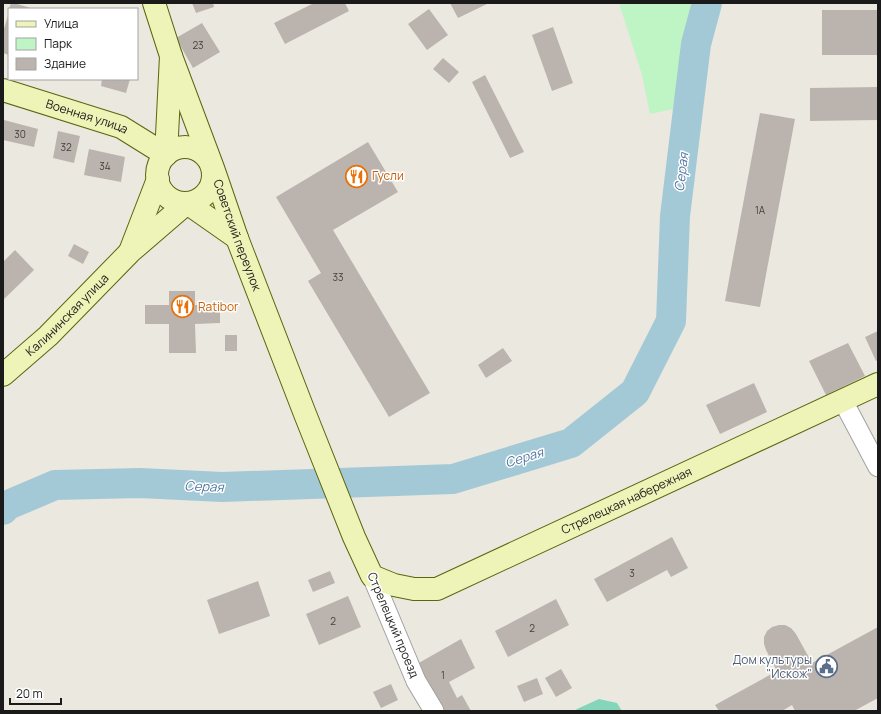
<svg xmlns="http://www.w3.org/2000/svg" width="881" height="714" font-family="Manrope,sans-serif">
<rect width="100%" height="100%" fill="#ebe8e0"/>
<!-- park -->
<polygon fill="#bff4c5" points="619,3 696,3 678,108 650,114 642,75"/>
<!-- pitch -->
<polygon fill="#84d5b9" points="599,699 617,703 622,711 575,711 577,709"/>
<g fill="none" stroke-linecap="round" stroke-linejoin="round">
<!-- river -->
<polyline stroke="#a4c9d6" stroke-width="30" points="3,510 8,505 55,485 140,483 222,487 453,479 571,443 635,392 671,321 675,216 696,44 707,3"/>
</g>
<!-- building -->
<g fill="#bbb4ae">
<polygon points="11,3 14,3 34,9 9,9"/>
<polygon points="192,3 213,3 214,7 196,13"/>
<polygon points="314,3 345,3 349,11 285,44 274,23"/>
<polygon points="450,3 489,3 458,18"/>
<polygon points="429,9 448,35 427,50 408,24"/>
<rect x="822" y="10" width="56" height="45"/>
<polygon points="9,12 9,55 3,53 3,32"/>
<polygon points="202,23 220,52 193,68 176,38"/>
<polygon points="553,27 573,83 552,91 532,35"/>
<polygon points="443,58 459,72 449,83 433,69"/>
<polygon points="485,75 524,152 510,158 472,82"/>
<polygon points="102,79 130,79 126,93 101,86"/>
<polygon points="878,87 878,120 810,121 810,88"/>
<polygon points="760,113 795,119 760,307 725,301"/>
<polygon points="4,120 38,129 34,147 3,140 3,126"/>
<polygon points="58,131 80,136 74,163 53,158"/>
<polygon points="368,142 398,192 333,230 430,393 389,417 308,281 321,273 276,197"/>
<polygon points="89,149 125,157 121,182 84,175"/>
<polygon points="74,244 89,252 83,264 68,256"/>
<polygon points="15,250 34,270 3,300 3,262"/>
<polygon points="169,291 195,291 195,305 220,304 220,323 195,324 196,353 169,353 169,324 145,324 145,305 169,305"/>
<polygon points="878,331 878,360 876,361 865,337"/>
<rect x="225" y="335" width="12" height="16"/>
<polygon points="848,343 865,376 826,395 809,361"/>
<polygon points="503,348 512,361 486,378 478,365"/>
<polygon points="754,383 767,412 720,434 706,405"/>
<polygon points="672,537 688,568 671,577 667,570 607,602 594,579"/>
<polygon points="330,571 335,583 313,592 308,580"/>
<polygon points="258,581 270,616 219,634 207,600"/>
<polygon points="348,596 361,627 319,645 306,614"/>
<polygon points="556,599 569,625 508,657 495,631"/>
<polygon points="779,625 785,625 791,628 796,634 812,663 878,627 878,698 854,711 795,711 792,705 782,711 719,711 715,705 777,671 766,650 764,644 764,637 767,631 772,627"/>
<polygon points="461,639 475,668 449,682 457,698 462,695 471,711 442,711 417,664"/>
<polygon points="561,669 572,688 556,697 545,678"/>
<polygon points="537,678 543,694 524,702 517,686"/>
<polygon points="391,684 398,700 381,708 373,692"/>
</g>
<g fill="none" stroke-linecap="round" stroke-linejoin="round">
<defs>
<g id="street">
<polyline points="843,401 878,467"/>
<polyline points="372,576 416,681 434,711"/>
</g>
<g id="secondary">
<path id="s1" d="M 171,56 L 213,168 L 237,238 L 305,414 L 354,537 L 372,576 L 394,585 L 414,589 L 437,589 L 878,384"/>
<path id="s2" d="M 3,90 L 121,127 L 166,155 L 171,56 L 154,3"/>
<circle cx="185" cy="175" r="28"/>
<polyline points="131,249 158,179"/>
<path id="s3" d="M 3,375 L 48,336 L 130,252 L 187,203 L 237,238"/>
</g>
</defs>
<!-- street casing -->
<use href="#street" stroke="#a1a1a1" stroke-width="21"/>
<!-- secondary casing -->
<use href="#secondary" stroke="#59660d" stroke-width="24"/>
<!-- street -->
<use href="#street" stroke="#fff" stroke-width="19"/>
<!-- secondary -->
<use href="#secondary" stroke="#eef3b7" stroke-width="22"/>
</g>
<!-- icons -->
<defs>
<symbol id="restaurant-ring" viewBox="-11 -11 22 22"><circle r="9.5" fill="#fff" stroke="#e8710a" stroke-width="1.5"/><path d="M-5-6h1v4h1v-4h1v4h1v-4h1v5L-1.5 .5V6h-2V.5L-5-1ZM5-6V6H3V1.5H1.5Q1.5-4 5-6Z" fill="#e8710a"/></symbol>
<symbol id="civic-ring" viewBox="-11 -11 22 22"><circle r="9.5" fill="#fff" stroke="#5c6f8a" stroke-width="1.5"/><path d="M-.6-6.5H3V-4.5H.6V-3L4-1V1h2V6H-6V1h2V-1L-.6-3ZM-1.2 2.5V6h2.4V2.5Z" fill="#5c6f8a"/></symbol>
</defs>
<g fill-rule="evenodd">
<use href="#restaurant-ring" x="344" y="164" width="25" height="25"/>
<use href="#restaurant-ring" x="170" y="294" width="25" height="25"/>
<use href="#civic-ring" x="814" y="654" width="25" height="25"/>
</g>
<g text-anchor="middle" stroke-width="3" stroke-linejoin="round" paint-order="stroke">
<!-- number labels -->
<g font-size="10" fill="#42403f">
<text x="198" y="49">23</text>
<text x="20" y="138">30</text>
<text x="66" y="151">32</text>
<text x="105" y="170">34</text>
<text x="760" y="214">1А</text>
<text x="338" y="281">33</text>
<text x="632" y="577">3</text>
<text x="333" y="625">2</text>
<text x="532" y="632">2</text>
<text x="443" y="679">1</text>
</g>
<!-- street labels -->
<g font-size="12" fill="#1a1a1a" stroke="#fff">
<text dy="4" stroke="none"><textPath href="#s2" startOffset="88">Военная улица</textPath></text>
<text dy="4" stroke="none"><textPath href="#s1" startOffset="191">Советский переулок</textPath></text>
<text dy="4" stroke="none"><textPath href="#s3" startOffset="88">Калининская улица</textPath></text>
<text dy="4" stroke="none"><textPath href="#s1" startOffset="834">Стрелецкая набережная</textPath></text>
<text transform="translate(393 625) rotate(67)" y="4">Стрелецкий проезд</text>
</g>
<!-- food labels -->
<g font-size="12" fill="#c56008" stroke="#fff" text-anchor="start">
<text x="372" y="180">Гусли</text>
<text x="198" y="311">Ratibor</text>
</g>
<!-- service labels -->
<g font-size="12" fill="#4e5e75" stroke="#fff" text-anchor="end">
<text x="812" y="664">Дом культуры<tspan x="812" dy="14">"Искож"</tspan></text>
</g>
<!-- water labels -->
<g font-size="13" font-style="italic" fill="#5075a1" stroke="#fff">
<text transform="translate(681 172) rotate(-83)" y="5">Серая</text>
<text transform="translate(524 457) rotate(-17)" y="5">Серая</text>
<text transform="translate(204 486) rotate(2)" y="5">Серая</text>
</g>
</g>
<!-- border -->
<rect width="881" height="714" fill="none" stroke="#1a1a1a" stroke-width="8"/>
<!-- legend -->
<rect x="8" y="8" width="130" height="72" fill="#ffffff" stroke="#a3a3a3"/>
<rect x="16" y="21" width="20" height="6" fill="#eef3b7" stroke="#a3a3a3"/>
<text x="44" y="28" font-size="12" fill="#1a1a1a">Улица</text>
<rect x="16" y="38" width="20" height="12" fill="#bff4c5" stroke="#a3a3a3"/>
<text x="44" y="48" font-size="12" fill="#1a1a1a">Парк</text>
<rect x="16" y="58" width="20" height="12" fill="#bbb4ae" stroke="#a3a3a3"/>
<text x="44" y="68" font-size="12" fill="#1a1a1a">Здание</text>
<!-- scale -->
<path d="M10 698v6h51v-6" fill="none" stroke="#1a1a1a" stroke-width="2"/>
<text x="16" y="698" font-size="12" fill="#1a1a1a" stroke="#ffffff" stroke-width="3" paint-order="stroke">20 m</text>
</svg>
